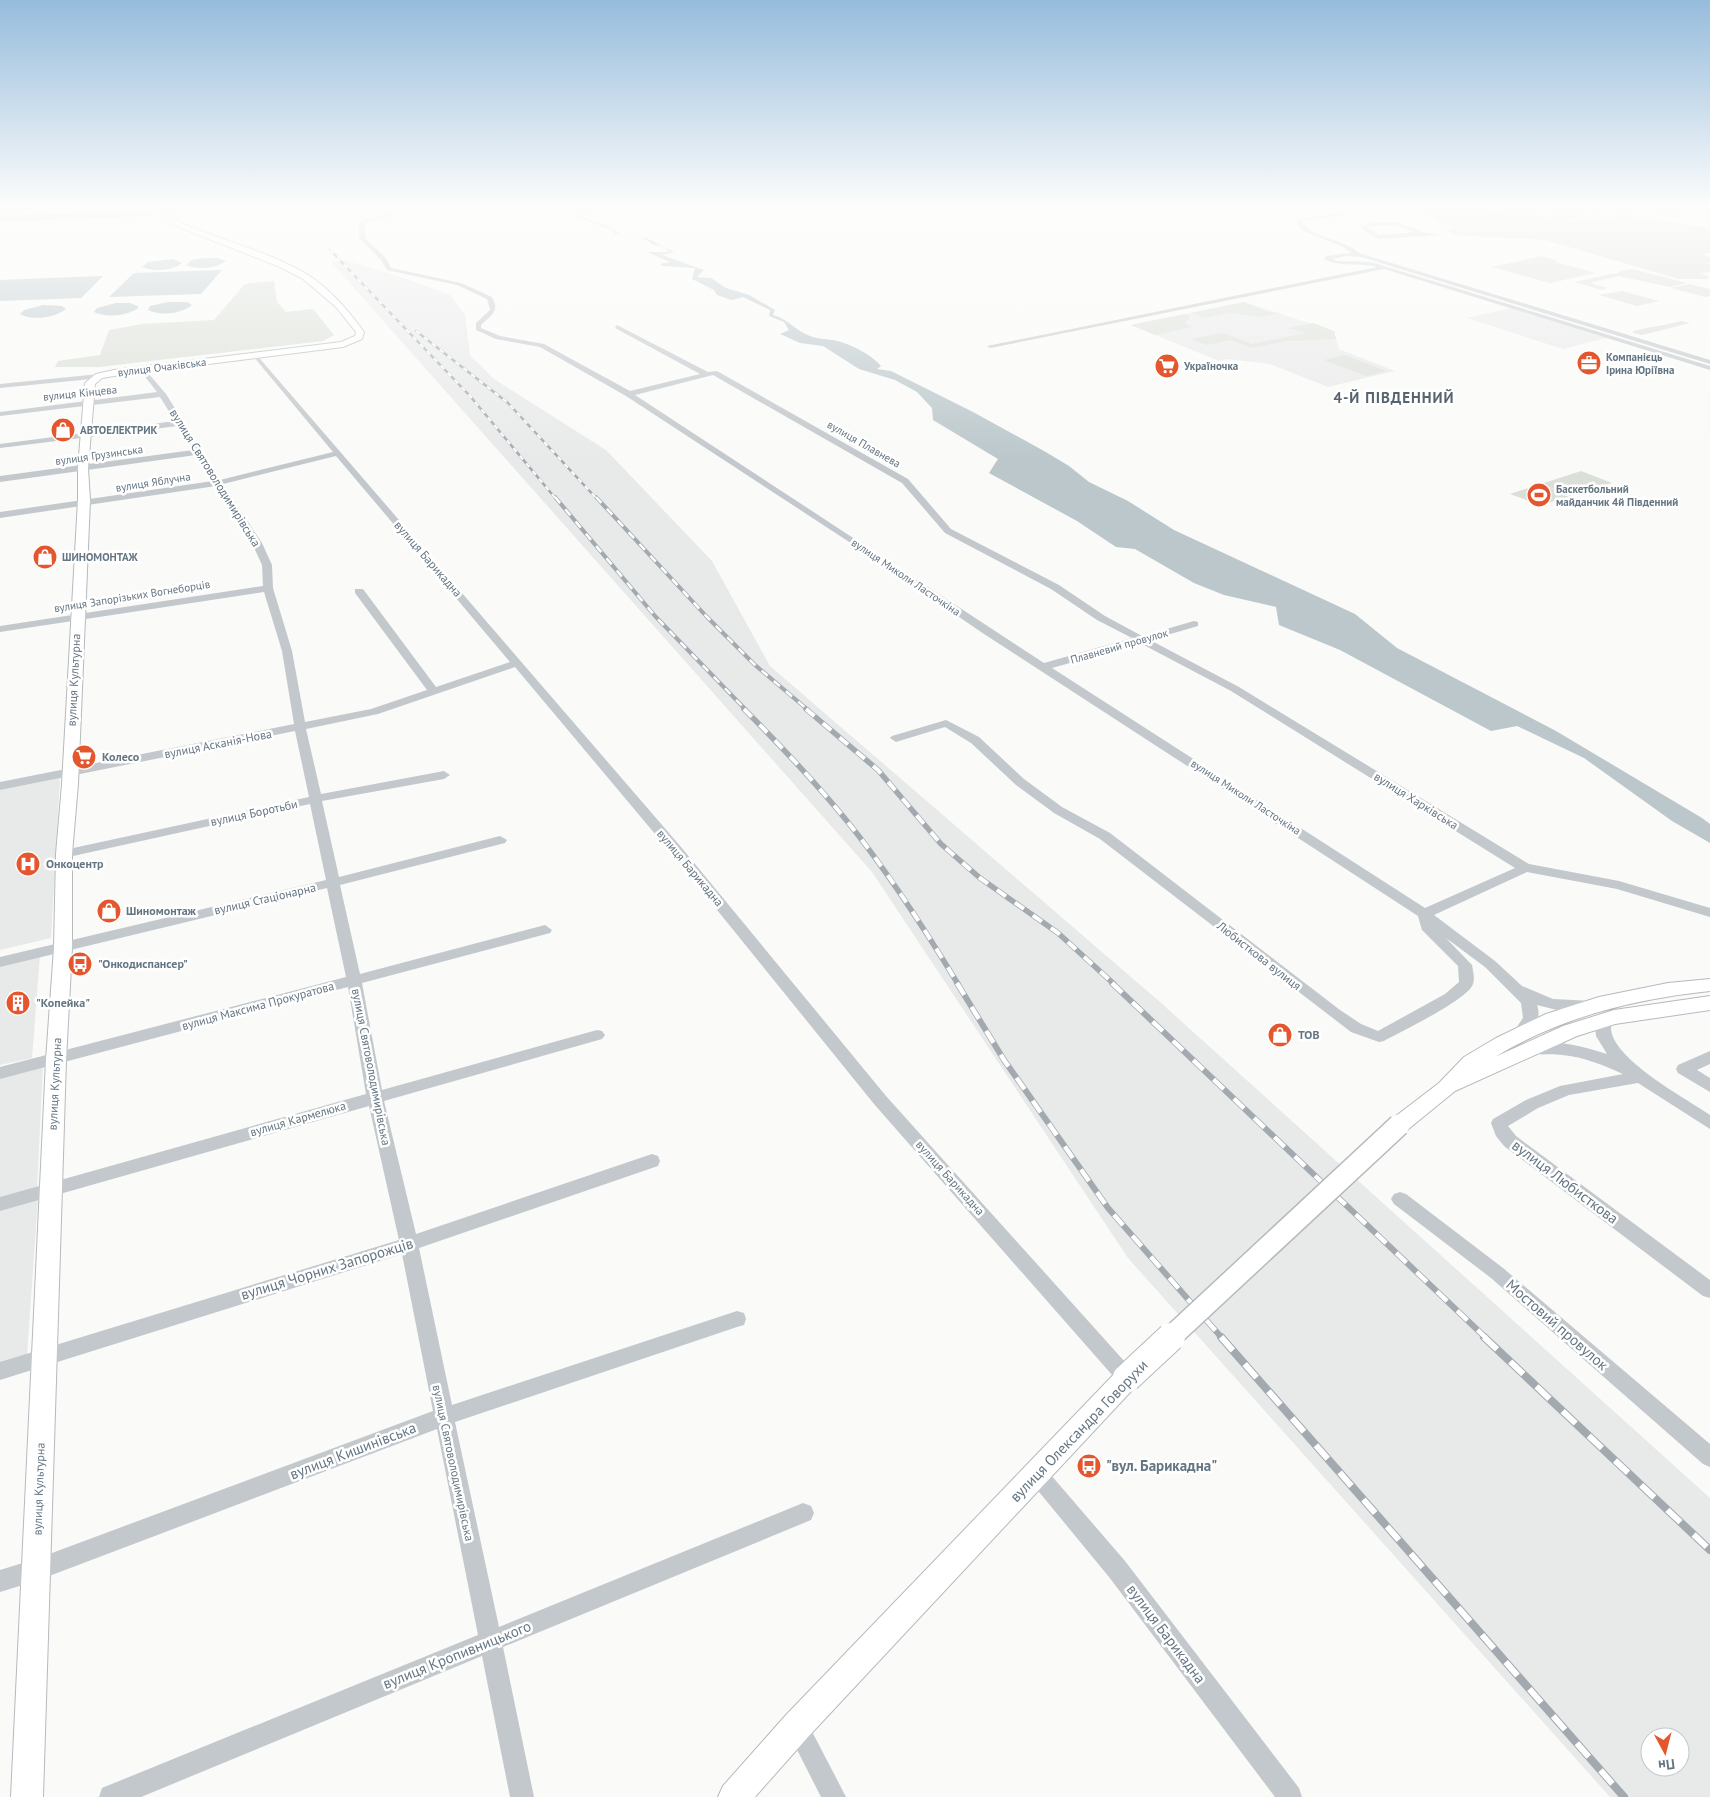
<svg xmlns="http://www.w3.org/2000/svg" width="1710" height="1797" font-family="'PT Sans',sans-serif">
<rect width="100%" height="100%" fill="#fafaf8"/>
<!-- built -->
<g fill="#e8e9e9" fill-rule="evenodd">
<path d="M 345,260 L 410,280 L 450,295 L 465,315 L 470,355 L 494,379 L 606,450 L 712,561 L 770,666 L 1160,1002 L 1710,1498 L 1710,1797 L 1610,1797 L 1128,1258 L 872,872 L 331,262 ZM 1650,1737 L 1680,1737 L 1680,1767 L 1650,1767 Z"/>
<polygon points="1244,302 1334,331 1339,349 1395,371 1328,387 1270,364 1228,359 1219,361 1131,325"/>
<polygon points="1511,308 1606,338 1563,349 1467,318"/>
<polygon points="60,778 51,938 0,950 0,790"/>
<polygon points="40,955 32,1058 0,1065 0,964"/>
<polygon points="43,1067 37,1189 0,1199 0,1078"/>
<polygon points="38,1198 27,1356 0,1364 0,1208"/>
</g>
<!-- green -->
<g fill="#dadfd7">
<polygon points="1427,208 1466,209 1549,217 1556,215 1602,213 1604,215 1584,215 1577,219 1563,219 1568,222 1624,215 1710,228 1710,253 1702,254 1710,257 1710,263 1707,263 1710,265 1710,272 1700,274 1709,276 1707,279 1679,279 1545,240 1455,235 1445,229 1456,228 1436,221 1426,210"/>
<path d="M 1488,208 L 1690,208 L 1691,209 L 1675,211 L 1685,216 C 1674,218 1657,216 1648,210 L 1631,213 L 1585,209 L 1542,212 Z"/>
<polygon points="1542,256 1558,261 1555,262 1596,273 1550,283 1492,267"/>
<polygon points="1632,269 1687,283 1670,287 1619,276 1590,283 1607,288 1602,290 1575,282 1610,274 1620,273 1618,272"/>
<polygon points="274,281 277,302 286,312 313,309 334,335 323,341 99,367 55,367 58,361 100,355 109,330 142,324 214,320 245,284"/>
<polygon points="1689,284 1710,289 1710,296 1705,297 1671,288"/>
<polygon points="1622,291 1659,301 1637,306 1599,295"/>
<polygon points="1244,302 1269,312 1280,313 1260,317 1230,313 1205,318 1191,313"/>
<polygon points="1185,314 1191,316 1185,323 1191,327 1155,335 1131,325"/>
<path d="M 1682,321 L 1690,323 L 1642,335 L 1633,333 L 1633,331 C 1650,327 1666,325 1682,321 Z"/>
<polygon points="1313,323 1334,331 1336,339 1286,341 1252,348 1231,340 1206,345 1191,339 1223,333 1252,344 1307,333 1288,328"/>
<polygon points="1345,355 1387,371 1366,376 1324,360"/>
<polygon points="1581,471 1612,483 1570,496 1545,485 1569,497 1540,505 1510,494"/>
</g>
<!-- water -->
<g fill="#bbc7cb">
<path d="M 607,208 L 577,215 L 608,226 L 620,234 L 647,238 L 674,252 L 662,255 L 704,270 L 697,277 L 711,278 L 726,288 L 749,295 L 775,310 L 773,315 C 788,319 796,331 810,336 C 817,339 826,339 833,340 C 849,343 871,354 881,366 L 877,369 L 891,371 L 973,412 L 1044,451 L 1069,466 L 1089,482 L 1128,501 L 1174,530 L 1355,614 L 1397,648 L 1556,731 L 1702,818 L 1710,824 L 1710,843 L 1672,821 L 1584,758 L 1517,726 L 1491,731 L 1340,650 L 1279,625 L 1276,607 L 1224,595 L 1194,583 L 1135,549 L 1116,547 L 1077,521 L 989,473 L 998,459 L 933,420 L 932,408 L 917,392 L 895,380 L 859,369 L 823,346 L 800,343 L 780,334 L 789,330 L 784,322 L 769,316 L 770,310 L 743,297 L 732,300 L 717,295 L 714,290 L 692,279 L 695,268 L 663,266 L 660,264 L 670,262 L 647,252 L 669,252 L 665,247 L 654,245 L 641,237 L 615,234 L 613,231 L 580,218 L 572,213 L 582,210 Z"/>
<path d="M 204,258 L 217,258 L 226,261 C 216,269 197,270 186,265 L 192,260 Z"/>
<path d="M 173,259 L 182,263 C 173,271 153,272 142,267 L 148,262 Z"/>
<polygon points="222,270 201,294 109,297 134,273"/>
<polygon points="103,276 81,298 0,301 0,280"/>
<path d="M 168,302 L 187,302 L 192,305 C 182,314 159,316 148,310 L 150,306 Z"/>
<path d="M 116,303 L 130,303 L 139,307 C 129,316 106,318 94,312 L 97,308 Z"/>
<path d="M 43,305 L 62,306 L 66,309 C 55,318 32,321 20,314 L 24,310 Z"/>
</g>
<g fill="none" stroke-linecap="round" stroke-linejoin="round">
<!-- river -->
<g fill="#bbc7cb" fill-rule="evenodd">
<polygon points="163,208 186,208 159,215 154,212"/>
<polygon points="149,211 152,212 152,216 0,222 0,216"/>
</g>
<defs>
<g id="major">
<path d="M 144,208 C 160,208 175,221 190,227 C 228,242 272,253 308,275 C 330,289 349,311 364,332 L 362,339 L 343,347 L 114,376 L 102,378 L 95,384 L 88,468 L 90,500 L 78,784 L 72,854 L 72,948 L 66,1060 L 43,1797 L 11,1797 L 46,1060 L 54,948 L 56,854 L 62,784 L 78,500 L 78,468 L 85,383 L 96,374 L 114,370 L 341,342 L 355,336 L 356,332 L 336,307 L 303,279 L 280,267 L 171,224 Z"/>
<path d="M 1710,979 L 1710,991 C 1634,999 1561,1017 1495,1057 L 1563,1026 L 1614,1010 L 1710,996 L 1710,1010 L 1615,1024 L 1577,1036 L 1455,1091 L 1406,1131 L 1399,1133 L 1392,1131 L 1388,1125 L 1392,1119 L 1439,1083 L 1464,1057 L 1496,1038 L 1546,1014 L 1599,997 L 1668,983 Z"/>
<polygon points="1127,1367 1136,1370 1140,1378 1136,1386 808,1737 755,1797 718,1797 723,1786 786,1715 1118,1370"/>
</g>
</defs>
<!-- major casing -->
<use href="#major" stroke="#b5babe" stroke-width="2"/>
<!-- minor -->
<g fill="#c3c8cc" fill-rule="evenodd">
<polygon points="32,208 30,210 0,213 0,209"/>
<path d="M 395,212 L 400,213 L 365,223 L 365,238 L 386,258 L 391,268 L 461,283 L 492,297 C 500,311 492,315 481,325 L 481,328 L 500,336 L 544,344 L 630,391 L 700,374 L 615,328 L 617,325 L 708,372 L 717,371 L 908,479 L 951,529 L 1059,585 L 1105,616 L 1142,636 L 1194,621 L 1198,622 L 1198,626 L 1150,640 L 1239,687 L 1529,864 L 1619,881 L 1710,908 L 1710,917 L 1617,889 L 1527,872 L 1434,915 L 1495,961 L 1522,986 L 1553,999 L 1593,1001 L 1596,1005 L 1593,1009 L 1561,1011 L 1537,1005 C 1542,1019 1534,1027 1525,1038 L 1515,1038 L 1512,1034 L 1523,1018 L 1521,1003 L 1485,967 L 1446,938 L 1472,965 C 1473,971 1475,979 1473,984 C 1469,999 1400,1032 1384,1041 L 1379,1042 L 1351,1032 L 1100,839 L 1054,813 L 1016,785 L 971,743 L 945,727 L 896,742 L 890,738 L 892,736 L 946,720 L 979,737 L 1024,779 L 1062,807 L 1110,833 L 1340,1010 L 1361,1024 L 1378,1031 L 1445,994 L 1459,982 L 1458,966 L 1422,930 L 1418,916 L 981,632 L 863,551 L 626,396 L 540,347 L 496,339 L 476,330 L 476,323 L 490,310 L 487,299 L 457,285 L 387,270 L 381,260 L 359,238 L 359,222 ZM 713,375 L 902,483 L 945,533 L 1051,589 L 1097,620 L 1132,638 L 1044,663 L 635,395 ZM 1140,643 L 1231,691 L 1515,868 L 1425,908 L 1052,668 Z"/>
<path d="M 1348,212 L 1346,215 L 1301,221 C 1312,239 1343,238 1359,253 L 1710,360 L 1710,364 L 1361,257 L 1347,256 L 1332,259 L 1337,261 L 1371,262 L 1710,366 L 1710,370 L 1384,269 L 990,348 L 987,346 L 1377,267 C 1359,262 1341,268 1324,259 L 1326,256 L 1351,253 L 1342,246 L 1302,231 L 1295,220 Z"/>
<path d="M 1376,222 L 1398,223 L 1420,230 L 1420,232 L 1442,235 L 1378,239 L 1359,227 ZM 1383,225 L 1398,226 L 1415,232 L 1379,235 L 1366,227 Z"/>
<path d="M 255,353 L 681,847 L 886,1096 L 1134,1372 L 1137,1378 L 1134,1384 L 1127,1387 L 1120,1384 L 874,1104 L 671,853 L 515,667 L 378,714 L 306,729 L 321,794 L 444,771 L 450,775 L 444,779 L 322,801 L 339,877 L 500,836 L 507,840 L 505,843 L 340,885 L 360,974 L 545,925 L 552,930 L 550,933 L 362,983 L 382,1090 L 597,1030 L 602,1031 L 605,1035 L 602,1039 L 384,1101 L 416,1234 L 652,1154 L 658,1156 L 660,1161 L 658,1166 L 419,1248 L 452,1405 L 737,1311 L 744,1313 L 746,1319 L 744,1325 L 737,1327 L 455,1422 L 499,1627 L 803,1503 L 811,1506 L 814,1513 L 811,1520 L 503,1647 L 534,1797 L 510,1797 L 482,1656 L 141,1797 L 99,1797 L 102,1788 L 478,1635 L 437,1429 L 36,1581 L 0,1592 L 0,1570 L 36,1559 L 433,1411 L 402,1254 L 0,1380 L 0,1362 L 399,1240 L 369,1106 L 0,1211 L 0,1197 L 366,1094 L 348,987 L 0,1079 L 0,1067 L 346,977 L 327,888 L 0,967 L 0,957 L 326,880 L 310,804 L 64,858 L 57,854 L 64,850 L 309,797 L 295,731 L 0,790 L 0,782 L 294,724 L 282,651 L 264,592 L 0,632 L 0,626 L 263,586 L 262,565 L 252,543 L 216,486 L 0,518 L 0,512 L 213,481 L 196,455 L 0,482 L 0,476 L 193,450 L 178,426 L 0,448 L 0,444 L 175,421 L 160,397 L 0,416 L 0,412 L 157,392 L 139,369 L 143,367 L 166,394 L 220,480 L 333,452 L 253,356 ZM 336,456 L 510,662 L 436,687 L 363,589 L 355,589 L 355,593 L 427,690 L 371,709 L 305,722 L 292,651 L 273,588 L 272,565 L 262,543 L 223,484 Z"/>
<polygon points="99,374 103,376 102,378 0,388 0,384"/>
<path d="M 1614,1012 L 1619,1013 L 1622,1017 L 1611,1027 C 1610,1058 1685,1098 1710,1115 L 1710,1129 L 1638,1083 L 1569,1095 L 1538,1108 L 1508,1126 L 1516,1136 L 1710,1280 L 1710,1298 L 1703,1296 L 1504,1146 L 1496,1136 L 1491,1123 L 1493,1119 L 1526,1100 L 1560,1086 L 1623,1074 C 1603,1065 1584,1057 1562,1055 C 1552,1053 1541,1056 1530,1053 L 1528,1049 L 1530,1045 C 1555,1038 1584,1047 1607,1054 L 1596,1036 L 1595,1025 L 1609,1013 Z"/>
<polygon points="1710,1051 1710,1064 1697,1070 1710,1078 1710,1092 1678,1073 1676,1069 1678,1065"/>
<polygon points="1400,1192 1406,1194 1503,1268 1710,1444 1710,1467 1703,1464 1491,1278 1394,1204 1391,1199 1394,1194"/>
<polygon points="1037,1464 1044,1467 1125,1561 1299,1788 1302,1797 1275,1797 1109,1577 1030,1481 1027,1474 1030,1467"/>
<polygon points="797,1714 805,1718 846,1797 821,1797 785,1726 789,1718"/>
</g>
<!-- major -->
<use href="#major" fill="#fff" fill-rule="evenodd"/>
<defs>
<g id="rail-far4">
<polyline points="330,250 470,396 556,499"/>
<polyline points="416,331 508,403 597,499"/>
</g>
<g id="rail-far3">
<polyline points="555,497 655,616 746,710"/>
<polyline points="596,497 707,617 755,665 808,710"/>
</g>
<g id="rail-far2">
<path d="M 744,709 C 780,745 815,782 847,821 C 888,872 924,928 958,984"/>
<polyline points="806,709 878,770 941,844 980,878 1058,933 1114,984"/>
</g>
<g id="rail-far1">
<polyline points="957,983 1004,1060 1108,1208 1222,1338"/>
<polyline points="1112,983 1486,1338"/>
</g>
<g id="rail">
<polyline points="1221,1337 1624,1797"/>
<polyline points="1484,1337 1710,1550"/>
</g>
</defs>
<!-- rail-far4 casing -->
<use href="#rail-far4" stroke="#a2aab0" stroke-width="2.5"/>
<!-- rail-far3 casing -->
<use href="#rail-far3" stroke="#a2aab0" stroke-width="4"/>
<!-- rail-far2 casing -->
<use href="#rail-far2" stroke="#a2aab0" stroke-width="5.5"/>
<!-- rail-far1 casing -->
<use href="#rail-far1" stroke="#a2aab0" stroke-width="6"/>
<!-- rail casing -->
<use href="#rail" stroke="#a2aab0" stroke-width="8"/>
<!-- rail-far4 -->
<use href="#rail-far4" stroke="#fff" stroke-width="2" stroke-dasharray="5" stroke-linecap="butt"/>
<!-- rail-far3 -->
<use href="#rail-far3" stroke="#fff" stroke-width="2.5" stroke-dasharray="8" stroke-linecap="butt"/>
<!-- rail-far2 -->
<use href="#rail-far2" stroke="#fff" stroke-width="4" stroke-dasharray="11" stroke-linecap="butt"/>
<!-- rail-far1 -->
<use href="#rail-far1" stroke="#fff" stroke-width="4.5" stroke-dasharray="14" stroke-linecap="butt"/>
<!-- rail -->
<use href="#rail" stroke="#fff" stroke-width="6" stroke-dasharray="18" stroke-linecap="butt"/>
<defs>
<polyline id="major-bridge-far1" points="1170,1338 1399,1125"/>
<polyline id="major-bridge" points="1127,1378 1171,1337"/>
</defs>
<!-- major-bridge-far1 casing -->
<use href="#major-bridge-far1" stroke="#b5babe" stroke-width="24" stroke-linecap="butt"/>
<!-- major-bridge casing -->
<use href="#major-bridge" stroke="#b5babe" stroke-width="30" stroke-linecap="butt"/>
<!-- major-bridge-far1 -->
<use href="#major-bridge-far1" stroke="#fff" stroke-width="21"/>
<!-- major-bridge -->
<use href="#major-bridge" stroke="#fff" stroke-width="28"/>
</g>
<!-- sky -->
<linearGradient id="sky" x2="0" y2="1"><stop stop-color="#96bcdc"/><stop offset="0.45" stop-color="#fdfdfc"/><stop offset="1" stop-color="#fdfdfc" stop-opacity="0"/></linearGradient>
<rect width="1710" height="460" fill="url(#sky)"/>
<!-- icons -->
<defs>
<symbol id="office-disc" viewBox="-11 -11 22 22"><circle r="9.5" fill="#e4572e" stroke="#fff"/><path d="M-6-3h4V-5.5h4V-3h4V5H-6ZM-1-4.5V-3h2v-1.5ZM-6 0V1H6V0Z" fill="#fff"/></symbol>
<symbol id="supermarket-disc" viewBox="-11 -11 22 22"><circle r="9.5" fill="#e4572e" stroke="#fff"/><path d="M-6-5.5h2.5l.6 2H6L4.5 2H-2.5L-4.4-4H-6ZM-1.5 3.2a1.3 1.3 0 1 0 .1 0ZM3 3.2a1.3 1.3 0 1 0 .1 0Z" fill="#fff"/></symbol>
<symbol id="shop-disc" viewBox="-11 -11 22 22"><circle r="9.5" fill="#e4572e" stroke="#fff"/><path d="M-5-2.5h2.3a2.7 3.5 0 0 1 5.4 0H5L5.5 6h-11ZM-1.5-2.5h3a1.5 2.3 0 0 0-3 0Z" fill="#fff"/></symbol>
<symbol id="stadium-disc" viewBox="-11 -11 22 22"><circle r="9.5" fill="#e4572e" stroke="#fff"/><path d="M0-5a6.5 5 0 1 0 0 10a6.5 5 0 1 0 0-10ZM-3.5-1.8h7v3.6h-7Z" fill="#fff"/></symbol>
<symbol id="hospital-disc" viewBox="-11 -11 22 22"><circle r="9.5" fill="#e4572e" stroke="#fff"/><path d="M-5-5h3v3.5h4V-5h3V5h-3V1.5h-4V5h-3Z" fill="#fff"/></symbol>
<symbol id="bus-disc" viewBox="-11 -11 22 22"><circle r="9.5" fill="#e4572e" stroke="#fff"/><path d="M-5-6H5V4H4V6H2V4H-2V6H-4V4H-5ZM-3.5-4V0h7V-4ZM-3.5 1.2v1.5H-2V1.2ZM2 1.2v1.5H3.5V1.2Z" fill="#fff"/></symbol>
<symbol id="building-disc" viewBox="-11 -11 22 22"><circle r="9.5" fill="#e4572e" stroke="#fff"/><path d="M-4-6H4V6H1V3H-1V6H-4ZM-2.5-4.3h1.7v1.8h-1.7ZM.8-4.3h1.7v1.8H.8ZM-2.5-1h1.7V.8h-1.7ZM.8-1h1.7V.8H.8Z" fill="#fff"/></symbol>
</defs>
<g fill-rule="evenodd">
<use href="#office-disc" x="1575" y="349" width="28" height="28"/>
<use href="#supermarket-disc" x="1153" y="352" width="28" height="28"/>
<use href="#shop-disc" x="49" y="416" width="28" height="28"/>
<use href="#stadium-disc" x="1525" y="481" width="28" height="28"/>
<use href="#shop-disc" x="31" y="543" width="28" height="28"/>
<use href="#supermarket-disc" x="70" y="743" width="28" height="28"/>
<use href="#hospital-disc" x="14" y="850" width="28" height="28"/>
<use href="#shop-disc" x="95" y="897" width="28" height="28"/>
<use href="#bus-disc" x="66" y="950" width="28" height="28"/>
<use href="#building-disc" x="4" y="989" width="28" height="28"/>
<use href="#shop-disc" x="1266" y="1021" width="28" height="28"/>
<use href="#bus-disc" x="1075" y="1452" width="28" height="28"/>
</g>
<g text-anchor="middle" stroke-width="5" stroke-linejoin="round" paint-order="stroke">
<!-- far-poi labels -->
<g font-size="11" font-weight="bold" fill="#657683" stroke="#fff" text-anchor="start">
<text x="1606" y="361">Компанієць<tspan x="1606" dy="13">Ірина Юріївна</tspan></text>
<text x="1184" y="370">Україночка</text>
<text x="80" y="434">АВТОЕЛЕКТРИК</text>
<text x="1556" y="493">Баскетбольний<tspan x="1556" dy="13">майданчик 4й Південний</tspan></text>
<text x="62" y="561">ШИНОМОНТАЖ</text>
</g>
<!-- far-street labels -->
<g font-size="11" fill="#657683" stroke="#fff">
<text transform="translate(162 367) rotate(-7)" y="4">вулиця Очаківська</text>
<text transform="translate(80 393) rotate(-6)" y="4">вулиця Кінцева</text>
<text transform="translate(864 444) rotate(30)" y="4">вулиця Плавнева</text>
<text transform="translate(99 455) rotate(-8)" y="4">вулиця Грузинська</text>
<text transform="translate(153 482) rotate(-9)" y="4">вулиця Яблучна</text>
<text transform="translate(906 577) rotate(34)" y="4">вулиця Миколи Ласточкіна</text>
<text transform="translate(132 596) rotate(-9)" y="4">вулиця Запорізьких Вогнеборців</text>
<text transform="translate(1119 646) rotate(-16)" y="4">Плавневий провулок</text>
<text transform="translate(1246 797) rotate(33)" y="4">вулиця Миколи Ласточкіна</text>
</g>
<!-- street labels -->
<g font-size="12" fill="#657683" stroke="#fff">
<text transform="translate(215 478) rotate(58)" y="4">вулиця Святоволодимирівська</text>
<text transform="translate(428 559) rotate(49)" y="4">вулиця Барикадна</text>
<text transform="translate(74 680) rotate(-87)" y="4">вулиця Культурна</text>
<text transform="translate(218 744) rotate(-11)" y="4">вулиця Асканія-Нова</text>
<text transform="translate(1416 801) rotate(32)" y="4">вулиця Харківська</text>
<text transform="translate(254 813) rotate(-12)" y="4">вулиця Боротьби</text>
<text transform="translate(690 868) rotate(50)" y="4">вулиця Барикадна</text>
<text transform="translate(265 899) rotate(-13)" y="4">вулиця Стаціонарна</text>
<text transform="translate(1259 956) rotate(38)" y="4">Любисткова вулиця</text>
<text transform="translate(258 1006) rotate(-15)" y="4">вулиця Максима Прокуратова</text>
<text transform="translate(371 1067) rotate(79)" y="4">вулиця Святоволодимирівська</text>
<text transform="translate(55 1084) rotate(-87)" y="4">вулиця Культурна</text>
<text transform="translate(298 1119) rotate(-16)" y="4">вулиця Кармелюка</text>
<text transform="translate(950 1178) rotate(48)" y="4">вулиця Барикадна</text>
<text transform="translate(453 1463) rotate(78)" y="4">вулиця Святоволодимирівська</text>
<text transform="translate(39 1489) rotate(-88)" y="4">вулиця Культурна</text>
</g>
<!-- poi labels -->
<g font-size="12" font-weight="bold" fill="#657683" stroke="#fff" text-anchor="start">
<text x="102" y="761">Колесо</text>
<text x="46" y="868">Онкоцентр</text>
<text x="126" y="915">Шиномонтаж</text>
<text x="98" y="968">"Онкодиспансер"</text>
<text x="36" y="1007">"Копейка"</text>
<text x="1298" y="1039">ТОВ</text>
</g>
<!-- far-district labels -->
<g font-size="15" font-weight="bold" letter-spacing="1" fill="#57646e" stroke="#fff">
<text x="1394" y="403">4-Й ПІВДЕННИЙ</text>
</g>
<!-- near-street labels -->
<g font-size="15" fill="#657683" stroke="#fff">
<text transform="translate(1565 1182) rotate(37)" y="5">вулиця Любисткова</text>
<text transform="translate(327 1269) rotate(-17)" y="5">вулиця Чорних Запорожців</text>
<text transform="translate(1557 1325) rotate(41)" y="5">Мостовий провулок</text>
<text transform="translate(1079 1431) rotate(-46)" y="5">вулиця Олександра Говорухи</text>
<text transform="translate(353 1451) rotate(-21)" y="5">вулиця Кишинівська</text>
<text transform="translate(1166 1634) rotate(53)" y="5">вулиця Барикадна</text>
<text transform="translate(457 1655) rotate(-22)" y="5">вулиця Кропивницького</text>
</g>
<!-- near-poi labels -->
<g font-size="15" font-weight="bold" fill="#657683" stroke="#fff" text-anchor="start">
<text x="1106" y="1471">"вул. Барикадна"</text>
</g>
</g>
<!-- north arrow -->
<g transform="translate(1665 1752) rotate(173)"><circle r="24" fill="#ffffff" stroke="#c1c8cd"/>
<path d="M0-4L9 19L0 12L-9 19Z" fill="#e4572e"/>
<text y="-8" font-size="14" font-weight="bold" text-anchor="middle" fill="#657683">Пн</text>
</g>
</svg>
